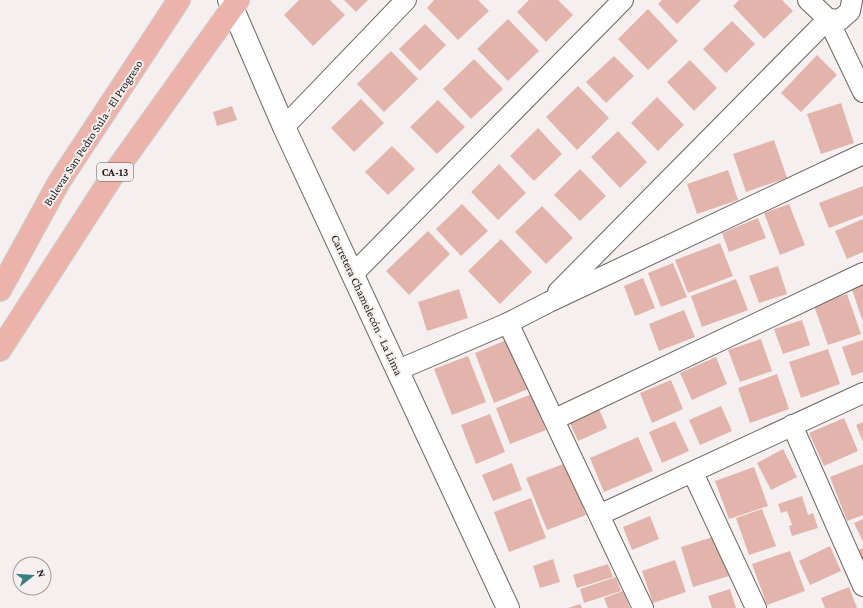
<svg xmlns="http://www.w3.org/2000/svg" width="863" height="608" font-family="'Crimson Pro',serif">
<rect width="100%" height="100%" fill="#f5f0ef"/>
<!-- building -->
<g fill="#e2b4ab">
<polygon points="299,0 330,0 345,15 313,46 284,15"/>
<polygon points="344,0 368,0 356,12"/>
<polygon points="434,0 478,0 489,11 458,40 427,8"/>
<polygon points="529,0 558,0 573,15 546,42 517,12"/>
<polygon points="662,0 701,0 677,24 658,4"/>
<polygon points="739,0 782,0 793,11 764,39 733,6"/>
<polygon points="648,9 678,41 648,70 618,39"/>
<polygon points="508,19 539,51 508,81 477,49"/>
<polygon points="732,21 755,44 726,73 703,49"/>
<polygon points="425,24 446,45 420,71 399,49"/>
<polygon points="391,51 418,79 384,112 357,84"/>
<polygon points="817,55 837,75 801,112 781,93"/>
<polygon points="614,56 634,76 606,103 586,82"/>
<polygon points="474,59 503,89 471,119 443,89"/>
<polygon points="690,60 717,88 694,111 667,82"/>
<polygon points="578,86 609,118 577,150 546,117"/>
<polygon points="657,97 684,125 658,151 631,123"/>
<polygon points="361,99 384,123 354,152 331,128"/>
<polygon points="438,100 465,127 437,154 410,127"/>
<polygon points="841,103 854,143 821,154 807,114"/>
<polygon points="232,106 237,120 217,126 213,112"/>
<polygon points="538,128 562,154 534,181 510,156"/>
<polygon points="618,131 647,162 620,188 591,157"/>
<polygon points="774,140 787,178 746,192 733,154"/>
<polygon points="392,146 415,169 388,195 365,172"/>
<polygon points="499,164 526,193 498,220 471,192"/>
<polygon points="580,169 606,196 580,221 554,195"/>
<polygon points="728,170 738,200 697,214 687,184"/>
<polygon points="863,186 863,215 829,228 819,203"/>
<polygon points="462,204 488,231 461,256 436,229"/>
<polygon points="789,204 805,245 780,255 764,213"/>
<polygon points="542,206 573,238 546,264 515,232"/>
<polygon points="758,218 766,238 729,252 722,233"/>
<polygon points="863,219 863,252 847,259 835,231"/>
<polygon points="428,231 450,254 409,295 386,271"/>
<polygon points="501,239 532,272 500,304 468,271"/>
<polygon points="720,243 733,276 688,293 675,260"/>
<polygon points="673,263 687,297 661,307 648,273"/>
<polygon points="778,266 787,294 759,303 749,276"/>
<polygon points="643,278 655,308 635,316 624,286"/>
<polygon points="736,279 748,310 702,327 691,296"/>
<polygon points="863,280 863,322 850,284"/>
<polygon points="459,289 468,318 427,331 418,302"/>
<polygon points="847,294 861,334 828,345 814,306"/>
<polygon points="684,310 695,337 659,351 649,324"/>
<polygon points="802,320 810,345 783,354 774,329"/>
<polygon points="509,339 528,389 494,403 475,353"/>
<polygon points="761,339 772,371 740,382 728,350"/>
<polygon points="863,340 863,372 852,376 842,347"/>
<polygon points="828,349 840,384 801,398 789,362"/>
<polygon points="468,356 486,402 452,415 434,369"/>
<polygon points="716,357 727,384 692,400 680,373"/>
<polygon points="777,374 789,409 750,423 738,388"/>
<polygon points="671,380 683,409 652,423 640,393"/>
<polygon points="532,394 546,430 510,444 496,408"/>
<polygon points="721,406 732,431 700,445 689,420"/>
<polygon points="599,409 607,428 578,441 569,421"/>
<polygon points="490,414 505,452 476,464 461,425"/>
<polygon points="844,418 858,451 824,466 809,433"/>
<polygon points="675,421 689,451 662,463 649,432"/>
<polygon points="863,422 863,442 856,425"/>
<polygon points="638,437 653,471 604,492 590,458"/>
<polygon points="783,449 797,477 771,490 757,463"/>
<polygon points="512,463 522,490 493,501 482,475"/>
<polygon points="566,463 586,515 547,530 526,478"/>
<polygon points="863,464 863,515 847,521 830,477"/>
<polygon points="754,467 768,506 729,519 715,481"/>
<polygon points="802,496 808,515 813,513 818,528 792,536 789,526 792,525 787,511 781,513 778,504"/>
<polygon points="531,498 546,538 509,552 494,512"/>
<polygon points="762,509 776,546 749,555 736,518"/>
<polygon points="650,516 659,539 632,550 623,527"/>
<polygon points="863,519 863,542 854,523"/>
<polygon points="716,536 729,576 693,587 681,547"/>
<polygon points="830,546 841,571 810,585 799,561"/>
<polygon points="863,548 863,561 858,550"/>
<polygon points="790,551 805,591 767,605 752,564"/>
<polygon points="553,559 560,582 540,588 533,566"/>
<polygon points="675,560 686,592 653,603 642,571"/>
<polygon points="608,564 613,577 577,588 573,575"/>
<polygon points="616,577 621,591 584,603 580,589"/>
<polygon points="849,587 857,608 825,608 821,598"/>
<polygon points="730,589 736,608 712,608 708,596"/>
<polygon points="623,591 630,608 608,608 604,598"/>
<polygon points="580,604 582,608 568,608"/>
</g>
<g fill="none" stroke-linecap="round" stroke-linejoin="round">
<defs>
<g id="minor">
<polyline points="808,0 828,19 863,92"/>
<polyline points="284,127 406,0"/>
<polyline points="353,274 623,0"/>
<polyline points="558,292 828,19 840,20 850,11 852,0"/>
<polyline points="508,323 643,608"/>
<polyline points="398,370 508,323 549,302 863,154"/>
<polyline points="555,419 863,273"/>
<polyline points="792,425 863,586"/>
<polyline points="693,473 756,608"/>
<polyline points="599,515 863,393"/>
</g>
<polyline id="tertiary" points="229,0 284,127 508,608"/>
<g id="primary">
<polyline points="0,290 59,182 179,0"/>
<polyline points="0,350 115,172 238,0"/>
</g>
</defs>
<!-- minor casing -->
<use href="#minor" stroke="#6a6564" stroke-width="22"/>
<!-- tertiary casing -->
<use href="#tertiary" stroke="#6a6564" stroke-width="24"/>
<!-- primary casing -->
<use href="#primary" stroke="#cdcdcd" stroke-width="24"/>
<!-- minor -->
<use href="#minor" stroke="#fff" stroke-width="20"/>
<!-- tertiary -->
<use href="#tertiary" stroke="#fff" stroke-width="22"/>
<!-- primary -->
<use href="#primary" stroke="#ebb3aa" stroke-width="22"/>
</g>
<g text-anchor="middle" stroke-width="4" stroke-linejoin="round" paint-order="stroke">
<!-- shield labels -->
<rect fill="#f5f0ef" stroke="#5e5b5b" stroke-width="1" x="97" y="163" width="36" height="18" rx="3"/>
<g font-size="11" font-weight="bold" fill="#1d1b1b">
<text x="115" y="176">CA-13</text>
</g>
<!-- street labels -->
<g font-size="12" fill="#1d1b1b" stroke="#f5f0ef">
<text transform="translate(93 133) rotate(-57)" y="4">Bulevar San Pedro Sula - El Progreso</text>
<text transform="translate(367 305) rotate(65)" y="4">Carretera Chamelecón - La Lima</text>
</g>
</g>
<!-- north arrow -->
<g transform="translate(32 576) rotate(73)"><circle r="19" fill="#f5f0ef" stroke="#9f9b9a"/>
<path d="M0-3L7 15L0 10L-7 15Z" fill="#39817e"/>
<text y="-6" font-size="11" font-weight="bold" text-anchor="middle" fill="#1d1b1b">N</text>
</g>
</svg>
